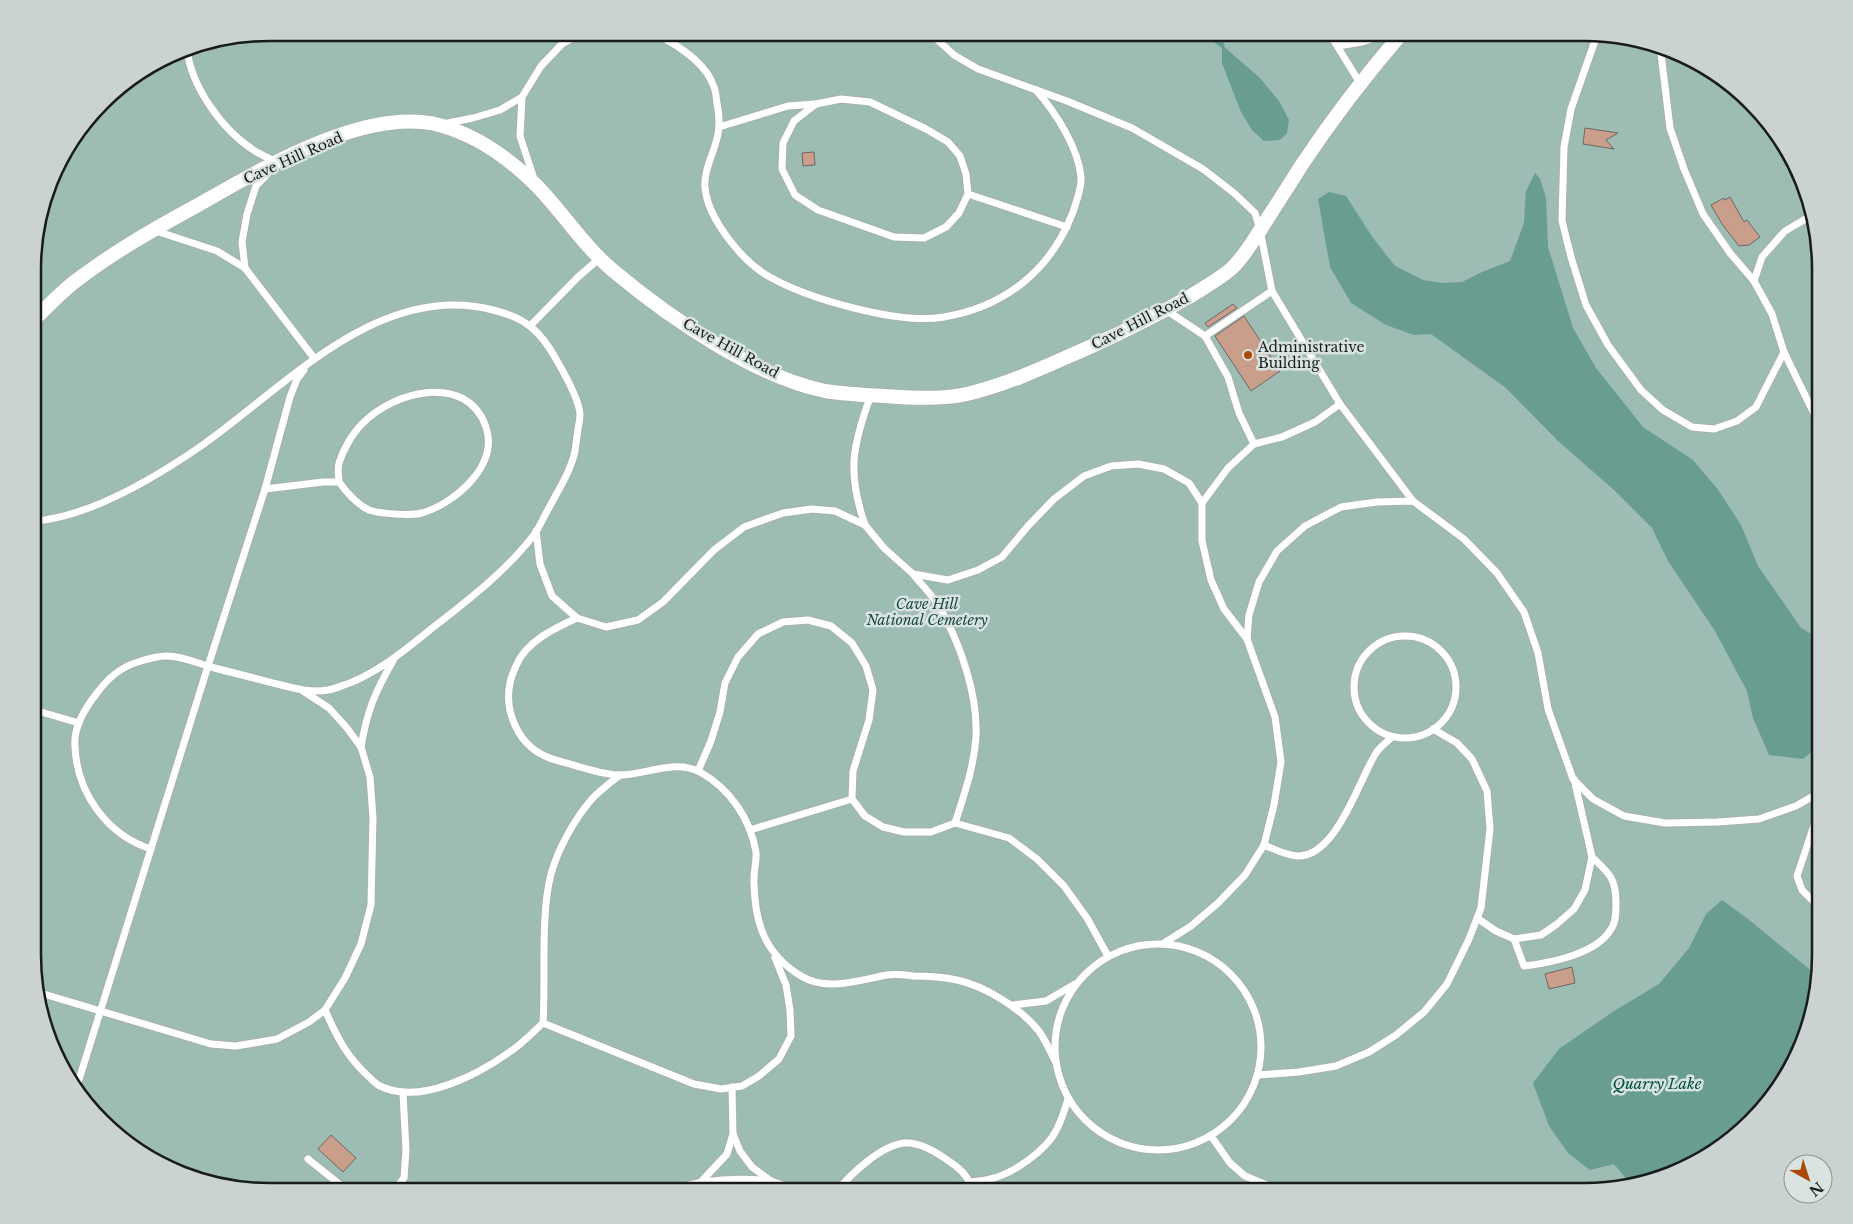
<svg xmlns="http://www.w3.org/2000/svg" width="1853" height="1224" font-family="'Libre Baskerville',serif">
<rect width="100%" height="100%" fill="#d9e3e1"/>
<!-- green -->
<polygon fill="#9cbcb4" points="270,33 1584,33 1659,45 1715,73 1789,151 1820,254 1820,970 1808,1030 1780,1086 1702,1160 1599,1191 269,1191 194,1179 138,1151 64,1073 34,985 34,239 57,164 113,92 179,50"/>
<!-- water -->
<g fill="#699d92">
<polygon points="1222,45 1260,78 1279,101 1289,120 1287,133 1280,140 1264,141 1252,130 1241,112 1222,63"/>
<polygon points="1535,173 1540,179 1546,198 1548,247 1573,328 1596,368 1643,427 1693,460 1719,491 1741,525 1758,566 1801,628 1820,639 1820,745 1803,759 1769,755 1753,718 1747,691 1715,631 1668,561 1652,528 1614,490 1557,440 1506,388 1431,334 1414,335 1386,325 1351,303 1330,267 1318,199 1329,192 1346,196 1373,238 1395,266 1423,280 1442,283 1462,282 1482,272 1510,261 1524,223 1526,191"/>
<polygon points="1722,900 1748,919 1819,977 1808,1030 1780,1086 1702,1160 1629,1182 1614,1164 1590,1170 1568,1153 1549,1126 1533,1083 1559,1049 1614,1011 1659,984 1689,948 1706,914"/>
</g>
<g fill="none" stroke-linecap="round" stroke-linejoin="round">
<!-- stream -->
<polyline stroke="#699d92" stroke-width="5" points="1206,33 1222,45"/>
</g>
<!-- building -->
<g fill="#c99e8b" stroke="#6d6662">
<polygon points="1585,128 1618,133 1606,140 1614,149 1583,144"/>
<polygon points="814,152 815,165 803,166 802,153"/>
<polygon points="1730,197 1744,222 1747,220 1760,237 1749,245 1739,246 1722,224 1711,205 1724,198 1725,200"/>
<polygon points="1233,304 1237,308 1208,327 1205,323"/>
<polygon points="1244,316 1280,371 1251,391 1215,336"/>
<polygon points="1572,967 1575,983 1549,989 1545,974"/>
<polygon points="331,1135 356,1158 343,1172 318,1149"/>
</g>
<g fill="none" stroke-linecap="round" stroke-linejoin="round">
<defs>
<g id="lane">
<path d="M 654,33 C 676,44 706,62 714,87 C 716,92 716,98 717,103 C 719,113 720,124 718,134 C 715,151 703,171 705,188 C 708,219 742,261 768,276 C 808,299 899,325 944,317 C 1005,307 1051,270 1073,212 C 1076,202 1082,188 1081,177 C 1078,147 1056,113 1036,90"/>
<polyline points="930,33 954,55 978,69 1067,101 1132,128 1203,169 1234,193 1255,213 1260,230 1272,291 1340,404 1413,501"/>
<polyline points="1329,33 1360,83"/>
<polyline points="1597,35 1571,109 1564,147 1562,221 1571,257 1586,305 1608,345 1641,390 1663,410 1692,427 1714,429 1737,421 1756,407 1784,352"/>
<polyline points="1660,45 1670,128 1684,169 1703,214 1730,253 1754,281 1772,314 1784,352 1820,426"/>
<polyline points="1338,46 1362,42 1390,33"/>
<path d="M 187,49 C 191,87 223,131 255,151 C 261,155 269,158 276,162"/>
<polyline points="443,124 473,118 500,110 522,97"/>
<polyline points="719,127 788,106 815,104"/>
<polyline points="271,170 256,186 247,214 242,242 245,268 314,358 313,360"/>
<polyline points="534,179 520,136 522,97 541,66 562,44 582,33"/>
<polyline points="968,194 959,213 946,227 924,238 894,237 818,210 795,195 782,169 783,143 794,121 816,104 841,99 870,102 926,129 948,142 960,156 966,174 968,194 1067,227"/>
<polyline points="153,230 217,251 245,268"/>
<polyline points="1754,281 1762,257 1785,231 1809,217"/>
<polyline points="1166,310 1205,336 1228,377 1239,413 1254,444"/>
<polyline points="531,325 578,277 600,258"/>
<polyline points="1205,336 1272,291"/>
<path d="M 265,489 L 323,482 L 339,482 C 347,493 356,504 369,510 C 381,514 410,516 422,513 C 455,503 499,466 486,427 C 467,372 393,391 362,424 C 352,434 343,450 339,463 C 337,469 339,476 339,482"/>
<polyline points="1202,503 1228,468 1254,444 1282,437 1315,422 1340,404"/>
<path d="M 34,521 C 91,517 158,476 204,444 C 287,385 380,281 493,310 C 525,318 540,330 556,359 C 563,371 579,400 580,414 C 580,419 579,424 578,429 C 577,436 576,444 575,451 C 571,470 559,489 550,506 C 545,514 541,524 536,532 C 509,569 467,601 431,629 C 405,650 381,670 350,683 C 343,685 335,689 328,690 C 311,693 293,688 277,684 C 255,678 233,673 211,667 C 197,663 182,656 167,656 C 158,656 147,659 138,662 C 120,667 108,678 97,693 C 85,708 73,727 75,747 C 77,793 107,835 151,849"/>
<path d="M 865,525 C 847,473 852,446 871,395"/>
<polyline points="536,531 540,564 552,596 577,618 606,627 638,620 663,602 714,550 744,527 783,513 812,509 835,511 865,525 884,548 913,574 948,580 978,570 1002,557 1028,526 1054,499 1084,476 1111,466 1138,464 1164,469 1189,483 1202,503 1202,541 1211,580 1224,609 1247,639"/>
<path d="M 913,574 C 921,584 932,595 939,606 C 960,643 978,694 976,737 C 974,767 964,795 955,823"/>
<path d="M 577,618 C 555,628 525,642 516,666 C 514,671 511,677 510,683 C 504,711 518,744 545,756 C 553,760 562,762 570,764 C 586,769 601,774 618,775 C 645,776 673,758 700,772 C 730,789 750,818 756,852 C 757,862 753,873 754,883 C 755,924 765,954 801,976 C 827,992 859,980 887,975 C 895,974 905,975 913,976 C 927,976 943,977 957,980 C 985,986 1020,1008 1038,1030 C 1045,1039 1050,1051 1055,1061"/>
<circle cx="1405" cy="687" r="51"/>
<polyline points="34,710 79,723"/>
<path d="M 361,747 C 367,711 375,692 393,661"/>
<polyline points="698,771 711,741 720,712 725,683 738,657 758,634 783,622 808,620 831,626 852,643 866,666 873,690 869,720 853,771 852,799 865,816 883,827 904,832 931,832 955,823 1009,838 1037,859 1064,886 1087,918 1108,956"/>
<polyline points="1820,798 1814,825 1797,876 1802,890 1820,908"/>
<polyline points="750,830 852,799"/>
<path d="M 1264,845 C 1274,849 1285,855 1297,856 C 1336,858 1359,780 1376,753 C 1380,747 1387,742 1392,737"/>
<polyline points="1477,918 1496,931 1514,939 1541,935 1557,924 1574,909 1585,890 1592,857 1574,779"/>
<path d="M 1514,939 L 1524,966 C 1550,963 1597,954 1611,929 C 1616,923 1616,911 1616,903 C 1616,878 1609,873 1592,857"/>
<polyline points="1164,943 1191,926 1218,903 1245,875 1264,845 1274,805 1281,762 1275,717 1247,639 1249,615 1259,582 1277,551 1305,526 1341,507 1377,502 1413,501 1464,539 1497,573 1524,612 1538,653 1548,709 1573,779 1593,799 1624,816 1665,823 1718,822 1759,819 1796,806 1820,792"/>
<circle cx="1158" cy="1047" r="103"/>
<polyline points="37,992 211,1044 236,1046 277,1039 309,1022 325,1010 345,978 361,944 371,905 373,818 370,777 361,747 347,728 329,708 303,691"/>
<polyline points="1013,1005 1046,1001 1075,984"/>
<path d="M 325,1010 C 337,1037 346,1056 369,1077 C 372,1080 376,1084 380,1086 C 420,1106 479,1074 511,1051 C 523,1043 533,1032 543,1023 C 546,977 540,917 551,874 C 558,849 574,820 591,800 C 599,791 610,783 620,775"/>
<polyline points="543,1023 694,1084 721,1089 742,1086 759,1076 779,1059 791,1036 790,1010 786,985 775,958"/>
<polyline points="1258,1075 1299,1072 1336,1066 1369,1052 1396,1035 1424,1012 1447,984 1469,939 1481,908 1490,829 1487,791 1472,759 1457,743 1433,729"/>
<polyline points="77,1086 208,666 265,489 290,397 297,379 304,370"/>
<polyline points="732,1087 733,1134 740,1151 752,1167 771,1181 800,1191"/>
<polyline points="1211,1136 1230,1163 1245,1176 1282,1191"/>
<polyline points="308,1159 348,1191"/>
<path d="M 971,1182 C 977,1181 984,1181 990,1179 C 1013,1174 1047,1150 1057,1129 C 1062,1119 1065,1109 1068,1099"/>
<polyline points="700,1183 727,1154 733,1134"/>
<polyline points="394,1191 404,1178 406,1150 403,1093"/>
<path d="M 667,1191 C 700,1180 736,1177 771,1181"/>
<path d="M 837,1191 C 851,1174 881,1145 905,1143 C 921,1142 938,1153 950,1162 C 961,1169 970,1178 972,1191"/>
</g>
<path id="street" d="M 34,320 C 48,306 62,291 77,280 C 115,251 156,228 198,205 C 260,170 365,106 439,125 C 476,135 510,159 537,186 C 564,214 585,248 616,273 C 670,318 756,377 825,391 C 844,394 864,395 884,396 C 909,398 942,400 967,394 C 1010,384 1051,364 1092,346 C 1125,331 1157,315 1189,297 C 1203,288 1218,280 1231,269 C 1243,258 1251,244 1261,229 C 1274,208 1288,187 1301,166 C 1332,119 1366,75 1402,33"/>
</defs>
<!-- lane casing -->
<use href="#lane" stroke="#a9b2b0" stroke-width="9"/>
<!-- street casing -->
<use href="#street" stroke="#a9b2b0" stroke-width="16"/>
<!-- lane -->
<use href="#lane" stroke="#fff" stroke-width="7"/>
<!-- street -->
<use href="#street" stroke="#fff" stroke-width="14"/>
</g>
<!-- markers -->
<circle fill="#ab4909" stroke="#d9e3e1" stroke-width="2" cx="1248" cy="355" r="5"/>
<g text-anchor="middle" stroke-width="5" stroke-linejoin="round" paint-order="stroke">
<!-- street labels -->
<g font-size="14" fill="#191c1b" stroke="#d9e3e1">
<text transform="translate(293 158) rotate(-24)" y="5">Cave Hill Road</text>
<text transform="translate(1140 321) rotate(-27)" y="5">Cave Hill Road</text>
<text transform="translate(731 348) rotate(29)" y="5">Cave Hill Road</text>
</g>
<!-- poi labels -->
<g font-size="14" fill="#191c1b" stroke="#d9e3e1" text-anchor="start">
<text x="1258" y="352">Administrative<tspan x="1258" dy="16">Building</tspan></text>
</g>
<!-- park labels -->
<g font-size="14" font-style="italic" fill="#1a4940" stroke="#d9e3e1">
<text x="927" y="609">Cave Hill<tspan x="927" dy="16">National Cemetery</tspan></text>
</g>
<!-- water labels -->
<g font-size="15" font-style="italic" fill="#025145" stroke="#d9e3e1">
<text x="1657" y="1089">Quarry Lake</text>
</g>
</g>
<!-- crop -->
<path d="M0 0H1853V1224H0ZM269 41H1584A228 228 0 0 1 1812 269V955A228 228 0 0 1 1584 1183H269A228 228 0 0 1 41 955V269A228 228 0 0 1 269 41Z" fill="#cad3d1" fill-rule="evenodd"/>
<path fill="none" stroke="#191c1b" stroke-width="2.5" d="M269 41H1584A228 228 0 0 1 1812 269V955A228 228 0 0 1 1584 1183H269A228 228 0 0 1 41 955V269A228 228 0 0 1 269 41Z"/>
<!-- north arrow -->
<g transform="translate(1808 1179) rotate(141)"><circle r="24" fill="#d9e3e1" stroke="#8c9392"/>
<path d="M0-4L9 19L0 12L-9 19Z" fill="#ab4909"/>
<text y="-8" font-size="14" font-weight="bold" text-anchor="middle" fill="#191c1b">N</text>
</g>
</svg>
